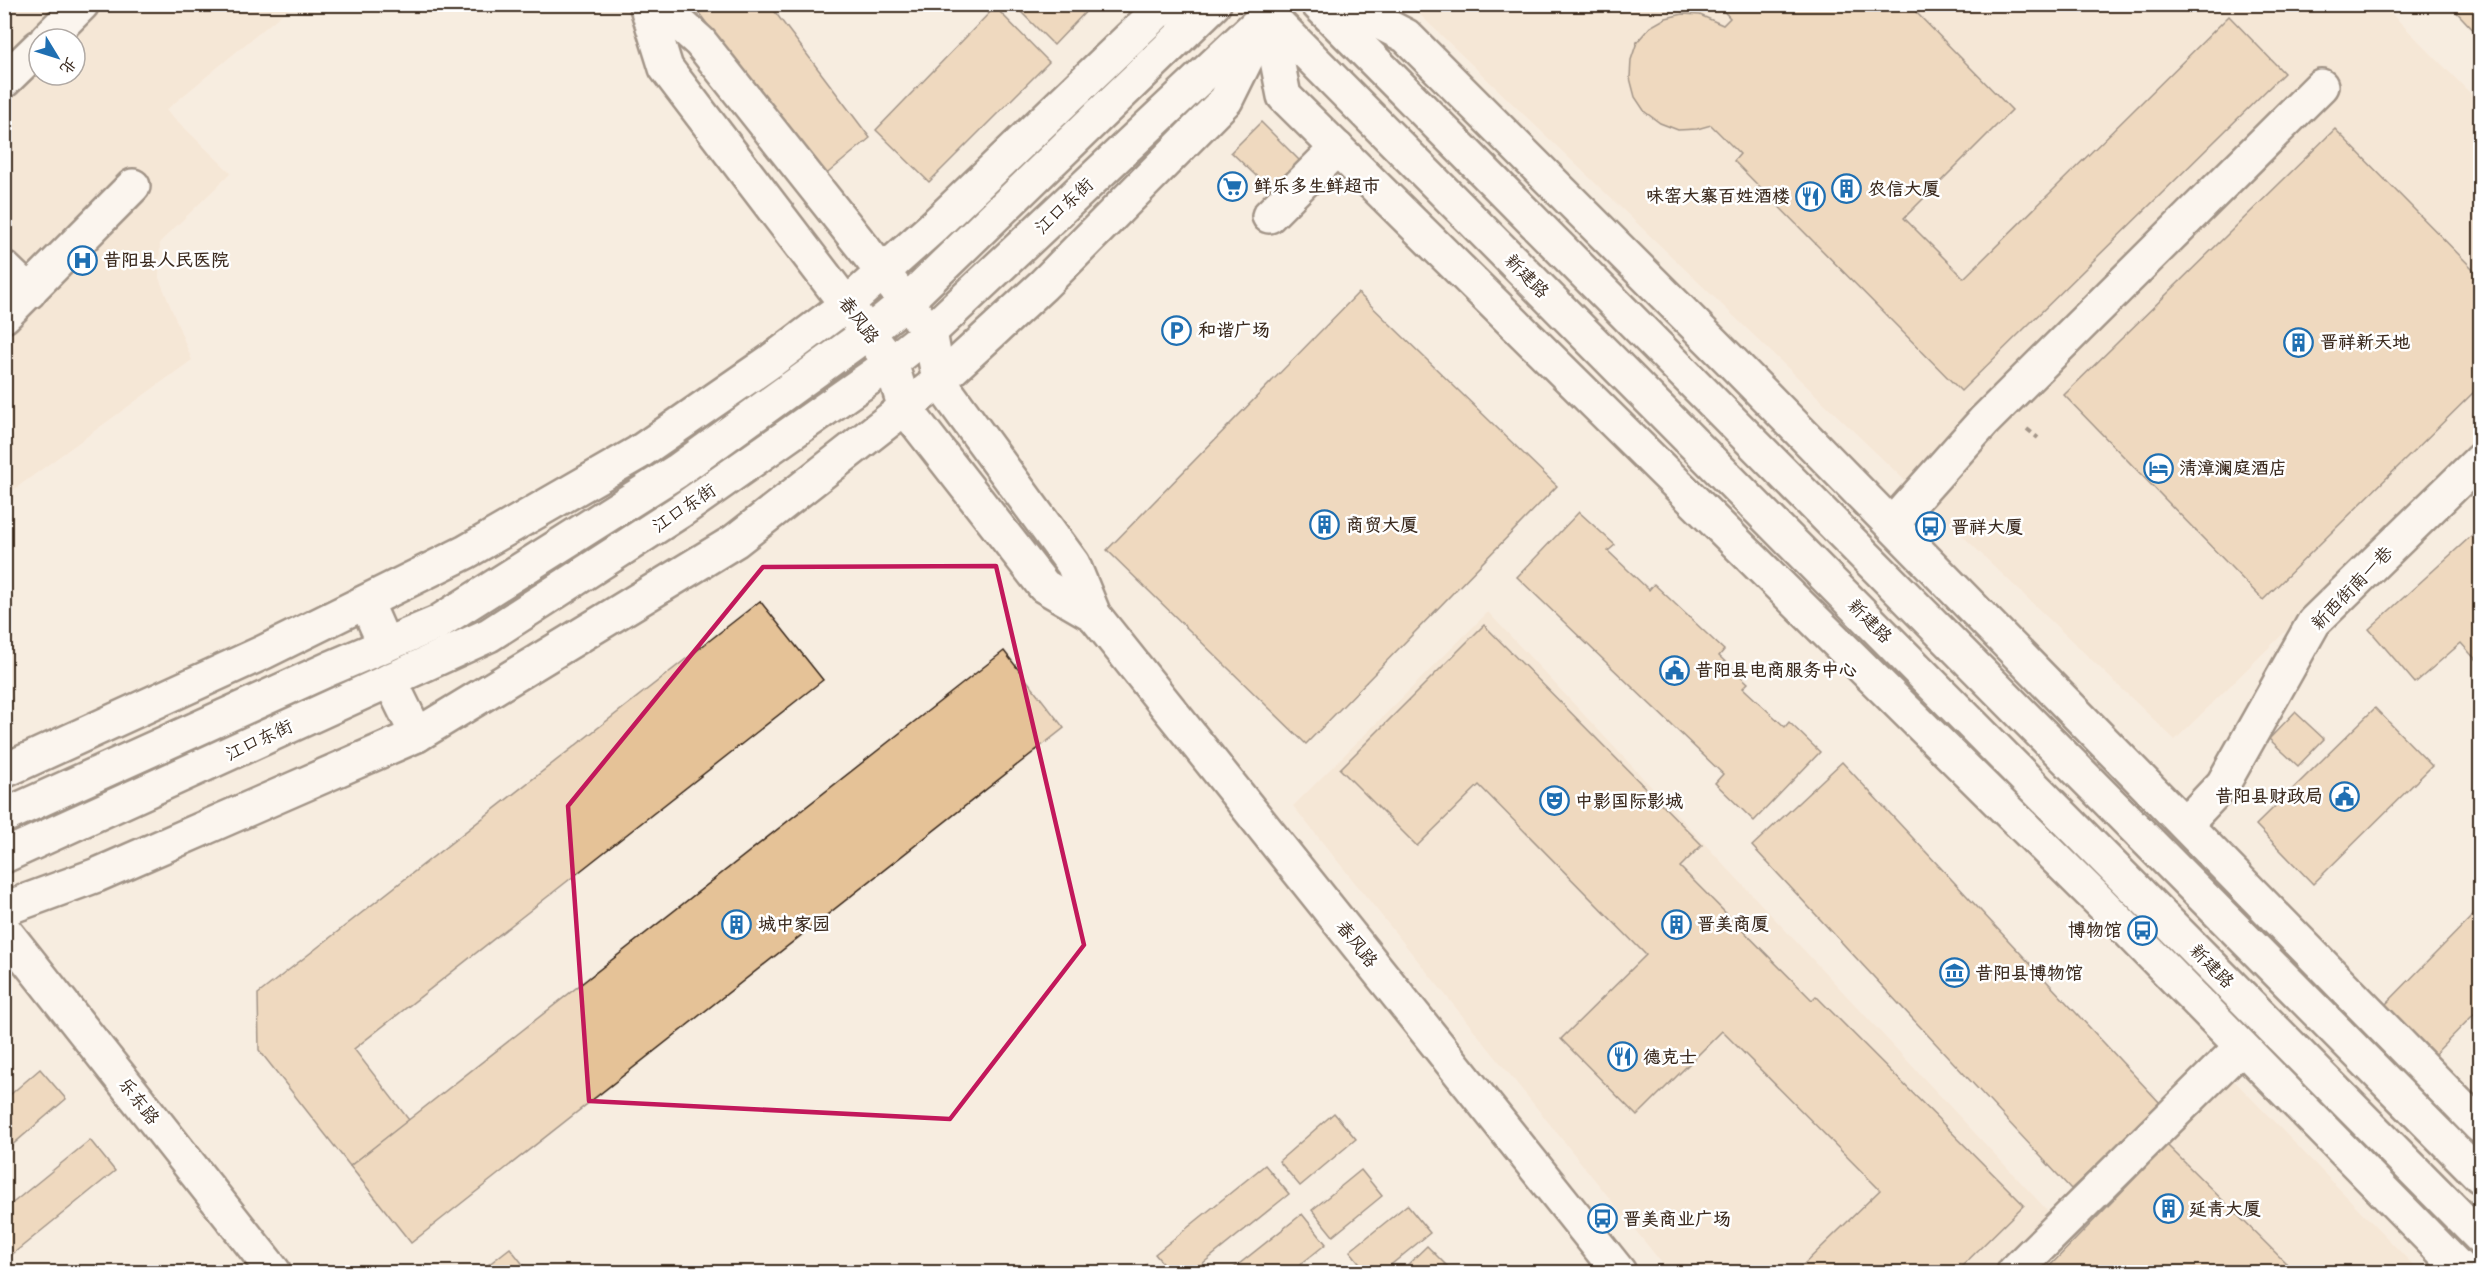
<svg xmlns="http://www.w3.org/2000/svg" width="2485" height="1277" font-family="'Architects Daughter','LXGW WenKai TC',sans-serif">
<rect width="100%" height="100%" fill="#f7ede0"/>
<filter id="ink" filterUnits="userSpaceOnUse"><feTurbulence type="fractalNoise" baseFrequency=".0167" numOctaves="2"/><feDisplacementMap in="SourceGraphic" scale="12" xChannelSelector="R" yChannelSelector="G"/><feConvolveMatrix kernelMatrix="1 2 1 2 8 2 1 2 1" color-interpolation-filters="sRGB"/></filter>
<g filter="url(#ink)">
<!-- built -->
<g fill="#f2e0ca" fill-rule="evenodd">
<path d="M 5,5 L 293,5 L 166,110 L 231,173 L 160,242 L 159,278 L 192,360 L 5,496 ZM 39,39 L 75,39 L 75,75 L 39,75 Z"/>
<polygon points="1414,5 2383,5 2480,103 2480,440 2175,740 1416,11"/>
<polygon points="1488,612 2060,1224 2221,1067 2420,1272 1669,1272 1293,806"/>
</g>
<!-- building -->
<g fill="#e5c297" stroke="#3b2a1e" stroke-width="1.5">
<polygon points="692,4 769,4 870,138 823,177"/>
<polygon points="1013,4 1093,4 1054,45"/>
<polygon points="1717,4 1908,4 2012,110 1904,218 1964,278 2229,16 2284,73 1961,391 1734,161 1740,154 1711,125 1697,129 1678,130 1660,123 1645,112 1635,97 1630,78 1631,60 1637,42 1650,27 1666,18 1683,14 1700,15 1723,25 1730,18"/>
<polygon points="2449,4 2480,4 2480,37"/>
<polygon points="995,7 1049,62 929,182 876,130"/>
<polygon points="1261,122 1301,162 1272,191 1231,152"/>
<polygon points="2335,129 2480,276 2480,386 2263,600 2064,395"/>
<polygon points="1358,293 1557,486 1306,744 1107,550"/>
<polygon points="1579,512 1615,545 1608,551 1649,590 1654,584 1724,650 1719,656 1748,683 1743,688 1785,727 1789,722 1820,752 1754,821 1715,783 1723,774 1517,577"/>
<polygon points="2480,528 2480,656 2476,660 2461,643 2415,683 2369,629"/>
<polygon points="760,601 823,680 354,1049 409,1120 350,1166 259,1050 258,994"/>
<polygon points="1484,625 1702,845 1680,867 1812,1000 1816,996 2024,1205 1956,1272 1796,1272 1880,1190 1722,1031 1637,1116 1561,1039 1646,955 1479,785 1417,846 1340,769"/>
<polygon points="1004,651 1064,728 411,1243 350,1166"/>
<polygon points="2375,708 2432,766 2313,884 2256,825"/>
<polygon points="2295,712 2324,739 2298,766 2269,739"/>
<polygon points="1842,762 2161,1104 2071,1189 1752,846"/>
<polygon points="2480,908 2480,1008 2433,1056 2384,1006"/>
<polygon points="40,1069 66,1099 4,1152 4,1100"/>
<polygon points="1334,1113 1356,1139 1300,1186 1279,1161"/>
<polygon points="90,1140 115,1171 4,1261 4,1210"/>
<polygon points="2167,1145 2295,1272 2044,1272"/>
<polygon points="1265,1165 1289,1194 1192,1272 1170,1272 1155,1254"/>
<polygon points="1361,1170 1382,1196 1333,1236 1312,1210"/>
<polygon points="1407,1205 1430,1233 1382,1272 1367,1272 1350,1251"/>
<polygon points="1302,1214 1326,1244 1291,1272 1229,1272"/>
<polygon points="1427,1246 1453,1272 1400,1272"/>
<polygon points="510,1248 529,1272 479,1272"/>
<polygon points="1147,1264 1154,1272 1137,1272"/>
<polygon points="1340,1265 1346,1272 1330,1272"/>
</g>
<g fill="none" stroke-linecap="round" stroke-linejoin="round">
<defs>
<g id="minor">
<polyline points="47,39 82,4"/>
<polyline points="4,81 39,47"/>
<polyline points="1269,216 1337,148"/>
<polyline points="4,268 29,292"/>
<polyline points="4,316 133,186"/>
<polyline points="1892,524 1984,421 2321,86"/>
<polyline points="4,771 264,652 466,552 638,453 771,361 847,304 932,228 1158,11 1176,4"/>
<polyline points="2186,823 2223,784 2314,622 2480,460"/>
<polyline points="4,909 97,875 417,735 735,541 939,381 1043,285 1226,100 1268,15"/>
<polyline points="2014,1272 2241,1047"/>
</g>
<g id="major">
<polyline points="646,4 666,68 891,363 905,408 1044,586 1094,615"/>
<polyline points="658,4 700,42 930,332 939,381 1073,564 1094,615 1619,1272"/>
<polyline points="1318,4 2480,1176"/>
<polyline points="1344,4 1406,36 1731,361 2480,1126"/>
<polyline points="1266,12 2480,1237"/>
<polyline points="1268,14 1284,96 2099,901 2463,1272"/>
<polyline points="366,602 385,645"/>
<polyline points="390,680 417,735"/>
<polyline points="4,816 331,668 437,623 677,471 869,332 907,301 1214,4"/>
<polyline points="4,856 489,635 679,512 891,363 930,332 1268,14 1274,4"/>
<polyline points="4,930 274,1272"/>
</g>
</defs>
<!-- minor casing -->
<use href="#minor" stroke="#3b2a1e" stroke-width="38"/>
<!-- major casing -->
<use href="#major" stroke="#3b2a1e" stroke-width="38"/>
<!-- path -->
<polyline stroke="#3b2a1e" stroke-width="4" stroke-dasharray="6 4.5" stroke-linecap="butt" points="2027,429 2038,438"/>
<!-- minor -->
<use href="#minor" stroke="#fff" stroke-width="33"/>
<!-- major -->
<use href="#major" stroke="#fff" stroke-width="33"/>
</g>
</g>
<!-- marked area -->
<path d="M0 0H2485V1277H0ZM 996,566 L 1084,945 L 950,1119 L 589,1101 L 568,806 L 763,567 Z" fill="#f7ede0" fill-opacity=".55" fill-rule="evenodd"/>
<path fill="none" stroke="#c2185b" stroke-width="4.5" stroke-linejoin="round" d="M 996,566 L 1084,945 L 950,1119 L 589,1101 L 568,806 L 763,567 Z"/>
<!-- icons -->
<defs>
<symbol id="supermarket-ring" viewBox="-11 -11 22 22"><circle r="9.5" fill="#fff" stroke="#1f6fb2" stroke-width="1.5"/><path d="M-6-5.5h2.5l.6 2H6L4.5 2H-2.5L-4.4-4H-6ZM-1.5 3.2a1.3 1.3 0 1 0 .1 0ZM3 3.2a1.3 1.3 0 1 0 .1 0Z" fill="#1f6fb2"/></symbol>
<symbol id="building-ring" viewBox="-11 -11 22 22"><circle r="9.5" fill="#fff" stroke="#1f6fb2" stroke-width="1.5"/><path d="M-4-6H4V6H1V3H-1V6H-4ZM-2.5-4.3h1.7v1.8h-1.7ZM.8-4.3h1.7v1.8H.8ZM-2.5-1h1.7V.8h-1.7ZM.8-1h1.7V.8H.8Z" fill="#1f6fb2"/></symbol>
<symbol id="restaurant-ring" viewBox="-11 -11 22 22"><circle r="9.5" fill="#fff" stroke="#1f6fb2" stroke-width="1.5"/><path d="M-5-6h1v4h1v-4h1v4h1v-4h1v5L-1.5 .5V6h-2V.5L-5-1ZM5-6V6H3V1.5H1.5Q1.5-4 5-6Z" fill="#1f6fb2"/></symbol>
<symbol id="hospital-ring" viewBox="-11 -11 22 22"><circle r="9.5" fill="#fff" stroke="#1f6fb2" stroke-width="1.5"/><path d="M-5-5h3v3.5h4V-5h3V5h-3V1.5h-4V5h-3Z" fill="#1f6fb2"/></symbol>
<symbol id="parking-ring" viewBox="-11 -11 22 22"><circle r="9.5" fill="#fff" stroke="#1f6fb2" stroke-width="1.5"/><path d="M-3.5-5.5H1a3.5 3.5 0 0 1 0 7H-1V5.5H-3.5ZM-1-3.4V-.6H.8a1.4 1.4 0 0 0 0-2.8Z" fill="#1f6fb2"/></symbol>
<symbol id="hotel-ring" viewBox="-11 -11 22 22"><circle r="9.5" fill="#fff" stroke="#1f6fb2" stroke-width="1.5"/><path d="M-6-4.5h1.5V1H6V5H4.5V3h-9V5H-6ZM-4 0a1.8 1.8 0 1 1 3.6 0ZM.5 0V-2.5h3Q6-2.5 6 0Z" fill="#1f6fb2"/></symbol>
<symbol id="bus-ring" viewBox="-11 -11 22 22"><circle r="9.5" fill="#fff" stroke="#1f6fb2" stroke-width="1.5"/><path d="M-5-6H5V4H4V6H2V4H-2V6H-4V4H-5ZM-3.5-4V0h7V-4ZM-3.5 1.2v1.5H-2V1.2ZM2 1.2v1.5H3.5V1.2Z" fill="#1f6fb2"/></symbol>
<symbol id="civic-ring" viewBox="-11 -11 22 22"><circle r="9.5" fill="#fff" stroke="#1f6fb2" stroke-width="1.5"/><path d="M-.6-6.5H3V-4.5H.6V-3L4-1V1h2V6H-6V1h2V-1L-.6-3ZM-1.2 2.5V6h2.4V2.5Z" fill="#1f6fb2"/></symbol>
<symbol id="theatre-ring" viewBox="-11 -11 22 22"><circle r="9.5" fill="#fff" stroke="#1f6fb2" stroke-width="1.5"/><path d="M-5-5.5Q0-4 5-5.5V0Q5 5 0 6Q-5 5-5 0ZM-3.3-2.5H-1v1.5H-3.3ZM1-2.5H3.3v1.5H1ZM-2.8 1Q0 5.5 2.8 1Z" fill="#1f6fb2"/></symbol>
<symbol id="museum-ring" viewBox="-11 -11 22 22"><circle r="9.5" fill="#fff" stroke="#1f6fb2" stroke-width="1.5"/><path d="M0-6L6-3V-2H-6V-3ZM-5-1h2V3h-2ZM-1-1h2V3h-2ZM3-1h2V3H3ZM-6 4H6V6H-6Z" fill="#1f6fb2"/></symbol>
</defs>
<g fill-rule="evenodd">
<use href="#supermarket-ring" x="1216" y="170" width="33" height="33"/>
<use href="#building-ring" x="1830" y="172" width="33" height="33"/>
<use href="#restaurant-ring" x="1794" y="180" width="33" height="33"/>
<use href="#hospital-ring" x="66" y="244" width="33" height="33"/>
<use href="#parking-ring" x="1160" y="314" width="33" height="33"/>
<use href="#building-ring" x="2282" y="326" width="33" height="33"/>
<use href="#hotel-ring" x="2142" y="452" width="33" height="33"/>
<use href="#building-ring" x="1308" y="508" width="33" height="33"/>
<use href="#bus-ring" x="1914" y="510" width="33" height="33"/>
<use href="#civic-ring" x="1658" y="654" width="33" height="33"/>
<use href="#civic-ring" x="2328" y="780" width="33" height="33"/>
<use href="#theatre-ring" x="1538" y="784" width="33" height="33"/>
<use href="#building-ring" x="720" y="908" width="33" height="33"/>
<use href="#building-ring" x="1660" y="908" width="33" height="33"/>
<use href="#bus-ring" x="2126" y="914" width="33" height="33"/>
<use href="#museum-ring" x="1938" y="956" width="33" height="33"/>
<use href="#restaurant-ring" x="1606" y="1040" width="33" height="33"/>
<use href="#building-ring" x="2152" y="1192" width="33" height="33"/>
<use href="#bus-ring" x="1586" y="1202" width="33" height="33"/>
</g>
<g text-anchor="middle" stroke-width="5" stroke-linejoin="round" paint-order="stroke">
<!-- poi labels -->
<g font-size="18" font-weight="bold" fill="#3b2a1e" stroke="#fff" text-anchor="start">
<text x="1254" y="192">鲜乐多生鲜超市</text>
<text x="1868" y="195">农信大厦</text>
<text x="1790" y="202" text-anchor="end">味窑大寨百姓酒楼</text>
<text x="103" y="266">昔阳县人民医院</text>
<text x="1198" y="336">和谐广场</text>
<text x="2320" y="348">晋祥新天地</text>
<text x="2179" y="474">清漳澜庭酒店</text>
<text x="1346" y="531">商贸大厦</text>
<text x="1951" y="533">晋祥大厦</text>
<text x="1695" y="676">昔阳县电商服务中心</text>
<text x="2323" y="802" text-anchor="end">昔阳县财政局</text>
<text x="1575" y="807">中影国际影城</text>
<text x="758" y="930">城中家园</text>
<text x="1697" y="930">晋美商厦</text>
<text x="2122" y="936" text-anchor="end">博物馆</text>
<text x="1975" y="979">昔阳县博物馆</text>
<text x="1643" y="1063">德克士</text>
<text x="2189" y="1215">延青大厦</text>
<text x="1623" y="1225">晋美商业广场</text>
</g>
<!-- street labels -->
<g font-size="18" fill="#3b2a1e" stroke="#fff">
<text transform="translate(1064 206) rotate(-43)" y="6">江口东街</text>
<text transform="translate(1527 276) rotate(45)" y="6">新建路</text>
<text transform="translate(859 320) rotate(53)" y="6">春风路</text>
<text transform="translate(684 508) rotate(-34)" y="6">江口东街</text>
<text transform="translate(2352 588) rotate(-46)" y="6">新西街南一巷</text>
<text transform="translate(1870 621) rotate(45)" y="6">新建路</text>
<text transform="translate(259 740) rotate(-25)" y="6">江口东街</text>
<text transform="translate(1357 944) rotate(51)" y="6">春风路</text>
<text transform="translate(2212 966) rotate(45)" y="6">新建路</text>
<text transform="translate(139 1101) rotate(52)" y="6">乐东路</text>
</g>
</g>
<!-- margin -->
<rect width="2485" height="1277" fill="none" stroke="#fff" stroke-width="24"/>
<rect x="12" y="12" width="2461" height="1253" fill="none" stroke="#3b2a1e" stroke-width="2" filter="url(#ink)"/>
<!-- north arrow -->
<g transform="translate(57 57) rotate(128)"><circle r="28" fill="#ffffff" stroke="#b1aaa5" stroke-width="1.5"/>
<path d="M0-4.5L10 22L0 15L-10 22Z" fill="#1f6fb2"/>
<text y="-9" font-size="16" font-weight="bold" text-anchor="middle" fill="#3b2a1e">北</text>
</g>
</svg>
